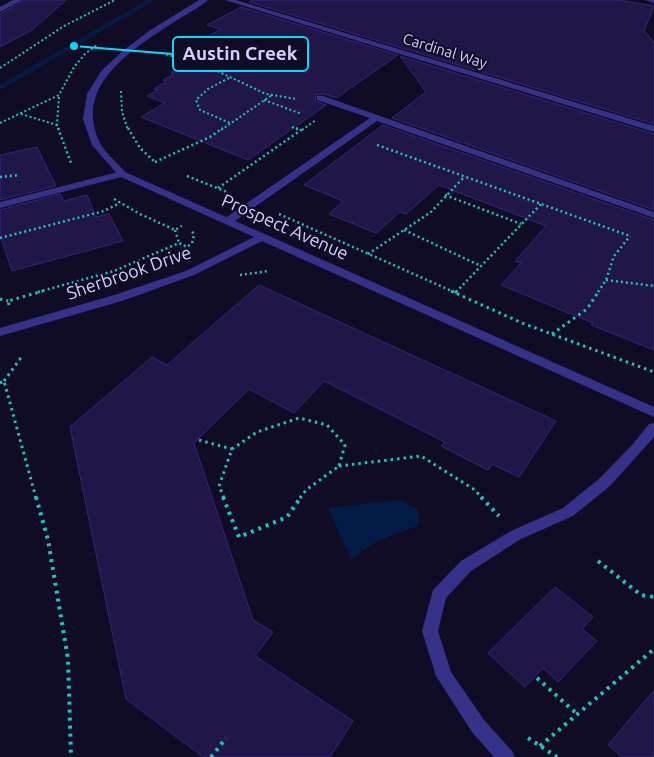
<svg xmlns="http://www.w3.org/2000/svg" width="654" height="757" font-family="Ubuntu,sans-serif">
<rect width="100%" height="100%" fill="#110c25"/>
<!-- water -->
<polygon fill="#041b46" points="400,500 419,510 418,526 379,540 351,559 328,508"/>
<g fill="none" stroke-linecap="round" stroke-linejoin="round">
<!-- stream -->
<polygon fill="#041b46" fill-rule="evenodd" points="147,0 155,0 0,90 0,85"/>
</g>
<!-- building -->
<g fill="#211648" stroke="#372577">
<polygon points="24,0 66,0 32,30 0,47 0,14"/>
<polygon points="253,0 619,0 654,6 644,31 654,42 654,124 249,2"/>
<polygon points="241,7 398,55 336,98 324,94 316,95 315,101 326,105 248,160 141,117 165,103 147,96 158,90 154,89 166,82 163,80 174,74 171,73 198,58 180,52 221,29 207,25"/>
<polygon points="400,56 654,134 654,210 392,118 426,92"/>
<polygon points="383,125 654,220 654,350 591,325 593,323 501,285 521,263 515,261 546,226 439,185 406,214 400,212 376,233 329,214 343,201 304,185"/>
<polygon points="37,147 56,186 0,200 0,155"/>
<polygon points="60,194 64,201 87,195 96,217 109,214 123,241 12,271 0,235 0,210"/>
<polygon points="259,285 556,421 519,477 492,464 488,470 441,446 445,442 324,381 294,413 249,389 194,443 253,620 273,632 255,656 353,721 330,757 203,757 126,699 70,427 152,357 167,365"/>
<polygon points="555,587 593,617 582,629 597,641 558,682 543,668 525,687 488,653"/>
<polygon points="654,690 654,757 622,757 608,745"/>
</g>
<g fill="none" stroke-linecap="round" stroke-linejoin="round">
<!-- path-far3 -->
<g stroke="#21c2bb" stroke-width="2" stroke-dasharray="2 2.5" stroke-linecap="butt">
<polyline points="162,53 211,68 266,94 297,99"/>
<polyline points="0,68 64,26 115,0"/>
<polyline points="229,78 208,89 196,100 200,110 230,123"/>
<polyline points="121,91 122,112 128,130"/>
<polyline points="264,100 302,114"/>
<polyline points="21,114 57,125"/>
<polyline points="0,123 59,95 74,67 85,54 97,45"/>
<polyline points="292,127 299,130"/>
<polyline points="59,130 57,125 59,95"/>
<polyline points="221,130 272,95"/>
<polyline points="302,130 316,120"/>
</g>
<!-- path-far2 -->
<g stroke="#21c2bb" stroke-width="2.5" stroke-dasharray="2 3" stroke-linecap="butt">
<polyline points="58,128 71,163"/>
<polyline points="128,128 140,148 156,163"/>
<polyline points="296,128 300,130"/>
<polyline points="377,145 630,236"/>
<polyline points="155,162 210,137 223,128"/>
<polyline points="187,176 227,192"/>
<polyline points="0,177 19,175"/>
<polyline points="218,188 304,128"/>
<polyline points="445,195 521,224"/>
<polyline points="114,199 140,214 175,230 182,226"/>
<polyline points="279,214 454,292"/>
<polyline points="175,230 179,243"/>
<polyline points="404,230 481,266"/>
<polyline points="0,238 104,211 120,203"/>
<polyline points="368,254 431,212 465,176"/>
<polyline points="240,275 269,271"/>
<polyline points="606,280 654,286"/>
<polyline points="38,292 114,271 179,243 187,247 192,243 194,235 192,231"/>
<polyline points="456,292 541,204"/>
<polyline points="598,292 606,280 614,256 630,236"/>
</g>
<!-- path-far1 -->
<g stroke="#21c2bb" stroke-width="3" stroke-dasharray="2.5 4" stroke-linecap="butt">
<polyline points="451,291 522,323 654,372"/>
<polyline points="455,293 457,291"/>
<polyline points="0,299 8,301"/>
<polyline points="9,305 8,301 43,291"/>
<polyline points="552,334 587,309 599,291"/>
<polyline points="4,381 23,355"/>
<polyline points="0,383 4,381 36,498"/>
<polyline points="199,440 232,449"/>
<polyline points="339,466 421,456 475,490 482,498"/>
<polyline points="224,498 219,486 232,449 257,432 299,418 327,425 345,445 339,466"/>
<polyline points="300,498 306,490 339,466"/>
</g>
<!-- path -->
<g stroke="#21c2bb" stroke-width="4" stroke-dasharray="3 5" stroke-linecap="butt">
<polyline points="36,497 48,540 68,659 71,757"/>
<polyline points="223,497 239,537 287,517 301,497"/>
<polyline points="481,497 499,516"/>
<polyline points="598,561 641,595 654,597"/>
<polyline points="537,678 577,714"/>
<polyline points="528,738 557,757"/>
<polyline points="540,746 654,649"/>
<polyline points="211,757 226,738"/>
</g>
<!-- service -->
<g fill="#373289" fill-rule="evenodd">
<polygon points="13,0 22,0 0,12 0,7"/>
<polygon points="317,96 323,96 654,212 654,218 377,121 232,223 224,223 224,219 370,118 317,100"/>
<polygon points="122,171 125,172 125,176 0,208 0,202"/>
<polygon points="654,423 654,437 610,486 573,516 521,539 471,571 446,598 438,631 451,672 484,720 512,751 515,757 494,757 472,732 436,676 422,631 433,590 461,561 511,531 563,508 600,478 633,444 649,424"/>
</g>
<!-- minor -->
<g fill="#373289" fill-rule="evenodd">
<path d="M 199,0 L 208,0 C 199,8 188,13 179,19 C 137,46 71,84 100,143 C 106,154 118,163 125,172 L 654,407 L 654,417 L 262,241 L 194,275 L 122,301 L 0,336 L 0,328 L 114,295 L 186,271 L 254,237 L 119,176 L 92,145 L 83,119 L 87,94 L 102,70 L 124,50 L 149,31 Z"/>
<polygon points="225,0 236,0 654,126 654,132"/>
<polygon points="646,0 654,0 654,3 648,1"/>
</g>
</g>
<g text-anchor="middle" stroke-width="4" stroke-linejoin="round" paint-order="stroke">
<!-- far-street labels -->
<g font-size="15" fill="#d6d0ff" stroke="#110c25">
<text transform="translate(445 51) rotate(17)" y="5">Cardinal Way</text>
</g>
<!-- street labels -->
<g font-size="18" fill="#d6d0ff" stroke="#110c25">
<text transform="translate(285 227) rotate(24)" y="6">Prospect Avenue</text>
<text transform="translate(129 273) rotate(-19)" y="6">Sherbrook Drive</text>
</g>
</g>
<!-- callouts -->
<path fill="none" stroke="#00defb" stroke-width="2" d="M74 46L173 54"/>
<circle fill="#00defb" stroke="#110c25" stroke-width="2" cx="74" cy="46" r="5"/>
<rect fill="#110c25" stroke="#00defb" stroke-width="2" x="173" y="37" width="135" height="34" rx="5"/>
<g font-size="19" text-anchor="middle" font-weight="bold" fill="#d6d0ff">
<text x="240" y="60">Austin Creek</text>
</g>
</svg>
